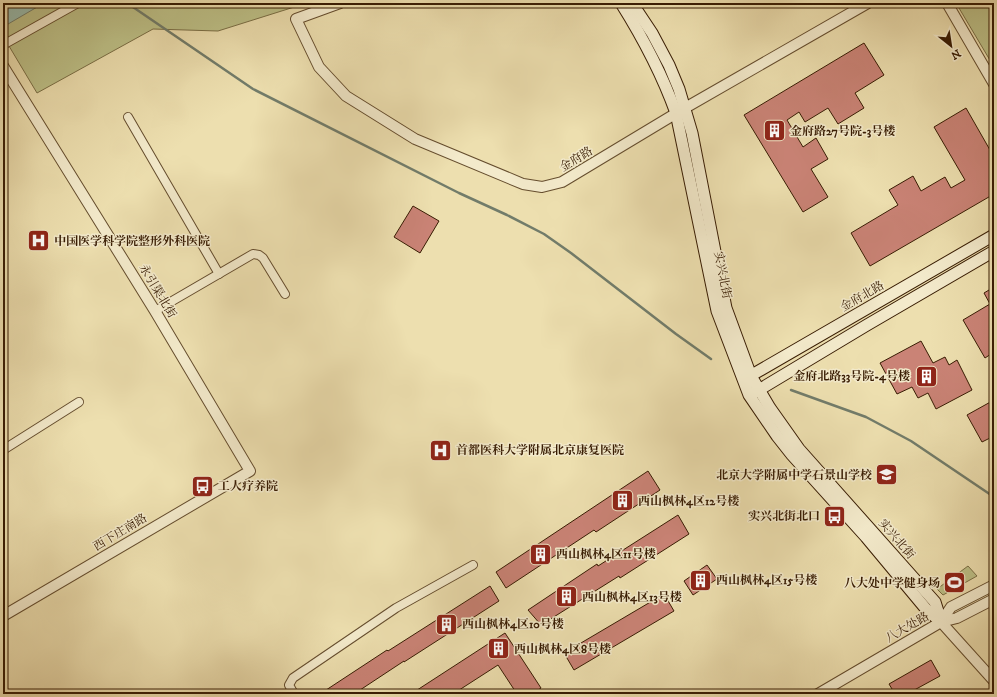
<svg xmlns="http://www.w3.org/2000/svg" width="997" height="697" font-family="'IM FELL DW Pica','Noto Serif SC',serif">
<rect width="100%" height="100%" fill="#eddfaf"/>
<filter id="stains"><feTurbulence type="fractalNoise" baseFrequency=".005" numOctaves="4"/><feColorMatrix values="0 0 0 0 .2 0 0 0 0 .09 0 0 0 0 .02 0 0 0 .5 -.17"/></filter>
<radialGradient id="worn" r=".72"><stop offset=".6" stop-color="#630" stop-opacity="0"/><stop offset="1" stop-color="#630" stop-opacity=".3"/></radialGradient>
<!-- green -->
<g fill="#bdc087" stroke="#7a6e45">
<polygon points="3,3 307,3 218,31 153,29 37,93 3,36"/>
<polygon points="956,3 994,3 994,67"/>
<polygon points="968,566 977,576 943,595 937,589"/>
</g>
<!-- water -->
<polygon fill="#99bcae" stroke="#727c6a" points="3,3 44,3 3,27"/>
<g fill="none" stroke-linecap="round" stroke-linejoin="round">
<!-- stream -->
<g stroke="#727c6a" stroke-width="2.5">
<polyline points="127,3 253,89 459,193 507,215 544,234 571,253 676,334 711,359"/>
<polyline points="791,390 866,417 911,441 994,497"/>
</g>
</g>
<!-- building -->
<g fill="#ca8376" stroke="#381c03">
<polygon points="864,43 884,75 855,93 864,108 838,124 828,108 805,122 799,112 787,120 803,147 816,138 828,159 811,169 828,197 803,212 744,115"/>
<polygon points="966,108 994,157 994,194 870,266 851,233 898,205 889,190 913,176 921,191 945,177 951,188 965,180 934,127"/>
<polygon points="413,206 439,221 420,253 394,237"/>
<polygon points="994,287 994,352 985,358 963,320 990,304 984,293"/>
<polygon points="921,341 933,363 945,357 949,365 957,360 972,390 936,409 928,393 918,398 912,387 897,394 880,363"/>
<polygon points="994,400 994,436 982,442 967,415"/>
<polygon points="648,471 660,490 596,532 594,530 506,588 496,572"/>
<polygon points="678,515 689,534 620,578 619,576 541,625 528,610 597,564 598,566"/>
<polygon points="707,565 717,579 693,595 684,581"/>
<polygon points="490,586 499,601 404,662 404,661 354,694 320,694 387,650 388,651"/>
<polygon points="664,594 674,611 574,670 564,653"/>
<polygon points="505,633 541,688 532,694 517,694 498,665 453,694 411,694"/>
<polygon points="931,660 940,676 907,694 895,694 889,684"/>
</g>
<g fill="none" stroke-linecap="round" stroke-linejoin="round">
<defs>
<g id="minor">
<polyline points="3,45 78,3"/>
<polyline points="128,117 219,274"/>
<polyline points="155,311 253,254 259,255 263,258 285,294"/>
<polyline points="3,450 79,402"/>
<polyline points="294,694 289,685 293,678 396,608 473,565"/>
</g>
<g id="tertiary">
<polyline points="340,3 296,19 319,67 346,96 415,139 523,184 542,187 562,182 685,108 868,3"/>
<polyline points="947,3 994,84"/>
<polyline points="3,66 155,311 250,471 3,616"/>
<polyline points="941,622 994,681"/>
<polyline points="941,622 951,607 994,585"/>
<polyline points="818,694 941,622 957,618 994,599"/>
</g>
<g id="secondary">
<path d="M 621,3 C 643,38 662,74 676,113 L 717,311 L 749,395 L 777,436 L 792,455 L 866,537 L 926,609 L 941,622"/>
<polyline points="632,3 652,33 669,65 679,89 692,133 726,308 751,376 770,408 799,449 935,602 941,621"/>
<polyline points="745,379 994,235"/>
<polyline points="752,394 867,325 994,251"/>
</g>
</defs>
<!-- minor casing -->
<use href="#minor" stroke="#654d2e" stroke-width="10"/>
<!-- tertiary casing -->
<use href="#tertiary" stroke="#654d2e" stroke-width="12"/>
<!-- secondary casing -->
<use href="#secondary" stroke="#381c03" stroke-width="13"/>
<!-- minor -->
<use href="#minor" stroke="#f3eacb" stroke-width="8"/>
<!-- tertiary -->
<use href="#tertiary" stroke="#f3eacb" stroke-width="10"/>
<!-- secondary -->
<use href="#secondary" stroke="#f3eacb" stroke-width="11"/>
</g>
<!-- icons -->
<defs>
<symbol id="building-square" viewBox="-11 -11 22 22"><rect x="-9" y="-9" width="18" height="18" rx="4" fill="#8f2418" stroke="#f3eacb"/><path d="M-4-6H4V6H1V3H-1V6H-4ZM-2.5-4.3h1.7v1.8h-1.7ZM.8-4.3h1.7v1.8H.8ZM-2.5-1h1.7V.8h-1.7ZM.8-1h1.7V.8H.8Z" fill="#fff"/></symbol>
<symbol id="hospital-square" viewBox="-11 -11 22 22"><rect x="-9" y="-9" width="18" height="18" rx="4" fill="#8f2418" stroke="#f3eacb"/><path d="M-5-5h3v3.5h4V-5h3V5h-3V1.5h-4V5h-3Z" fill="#fff"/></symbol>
<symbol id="school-square" viewBox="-11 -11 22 22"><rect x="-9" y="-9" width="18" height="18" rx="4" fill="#8f2418" stroke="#f3eacb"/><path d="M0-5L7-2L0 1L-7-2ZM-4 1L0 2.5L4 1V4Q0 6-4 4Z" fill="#fff"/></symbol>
<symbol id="bus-square" viewBox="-11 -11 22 22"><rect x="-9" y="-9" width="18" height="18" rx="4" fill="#8f2418" stroke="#f3eacb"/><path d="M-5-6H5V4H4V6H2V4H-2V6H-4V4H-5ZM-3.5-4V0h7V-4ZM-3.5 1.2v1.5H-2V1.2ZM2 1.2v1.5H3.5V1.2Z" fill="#fff"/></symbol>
<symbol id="stadium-square" viewBox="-11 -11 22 22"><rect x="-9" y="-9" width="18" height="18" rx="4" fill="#8f2418" stroke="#f3eacb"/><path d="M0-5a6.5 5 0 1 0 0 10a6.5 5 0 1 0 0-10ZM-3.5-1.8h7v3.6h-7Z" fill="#fff"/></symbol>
</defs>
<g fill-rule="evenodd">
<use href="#building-square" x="762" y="118" width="25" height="25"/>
<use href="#hospital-square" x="26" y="228" width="25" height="25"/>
<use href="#building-square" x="914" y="364" width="25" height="25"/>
<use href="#hospital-square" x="428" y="438" width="25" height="25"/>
<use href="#school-square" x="874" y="462" width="25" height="25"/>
<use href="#bus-square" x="190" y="474" width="25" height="25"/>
<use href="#building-square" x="610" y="488" width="25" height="25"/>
<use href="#bus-square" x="822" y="504" width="25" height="25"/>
<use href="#building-square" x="528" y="542" width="25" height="25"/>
<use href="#building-square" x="688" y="568" width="25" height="25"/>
<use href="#stadium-square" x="942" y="570" width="25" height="25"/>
<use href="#building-square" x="554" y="584" width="25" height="25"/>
<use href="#building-square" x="434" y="612" width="25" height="25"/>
<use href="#building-square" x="486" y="636" width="25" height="25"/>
</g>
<g text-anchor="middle" stroke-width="3" stroke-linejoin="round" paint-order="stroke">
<!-- poi labels -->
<g font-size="12" font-weight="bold" fill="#381c03" stroke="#f3eacb" text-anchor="start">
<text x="790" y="135">金府路27号院-3号楼</text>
<text x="54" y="245">中国医学科学院整形外科医院</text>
<text x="910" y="380" text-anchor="end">金府北路33号院-4号楼</text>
<text x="456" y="454">首都医科大学附属北京康复医院</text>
<text x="872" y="479" text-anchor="end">北京大学附属中学石景山学校</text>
<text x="218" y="490">工人疗养院</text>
<text x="638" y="505">西山枫林4区12号楼</text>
<text x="820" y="520" text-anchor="end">实兴北街北口</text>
<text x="556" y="558">西山枫林4区11号楼</text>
<text x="716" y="584">西山枫林4区15号楼</text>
<text x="940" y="587" text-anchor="end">八大处中学健身场</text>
<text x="582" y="601">西山枫林4区13号楼</text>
<text x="462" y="628">西山枫林4区10号楼</text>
<text x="514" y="653">西山枫林4区8号楼</text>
</g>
<!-- street labels -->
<g font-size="12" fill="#381c03" stroke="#f3eacb">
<text transform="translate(576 159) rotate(-31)" y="4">金府路</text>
<text transform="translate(723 275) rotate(79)" y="4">实兴北街</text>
<text transform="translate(158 291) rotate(59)" y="4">永引渠北街</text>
<text transform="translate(862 296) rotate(-30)" y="4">金府北路</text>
<text transform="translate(120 532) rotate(-31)" y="4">西下庄南路</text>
<text transform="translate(897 539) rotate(49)" y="4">实兴北街</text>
<text transform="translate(907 627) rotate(-30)" y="4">八大处路</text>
</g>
</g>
<!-- margin -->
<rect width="997" height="697" fill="none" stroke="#eddfaf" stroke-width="16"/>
<rect x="4" y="4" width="989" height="689" fill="none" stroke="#381c03" stroke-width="2"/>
<rect x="8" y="8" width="981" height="681" fill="none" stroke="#381c03"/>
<!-- north arrow -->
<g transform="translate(951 46) rotate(150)" stroke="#f3eacb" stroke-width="3" paint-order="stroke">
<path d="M0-3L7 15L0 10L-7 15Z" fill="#381c03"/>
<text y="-6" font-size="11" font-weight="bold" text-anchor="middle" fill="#381c03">N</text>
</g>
<rect width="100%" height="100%" filter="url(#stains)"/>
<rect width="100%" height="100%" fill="url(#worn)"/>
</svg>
